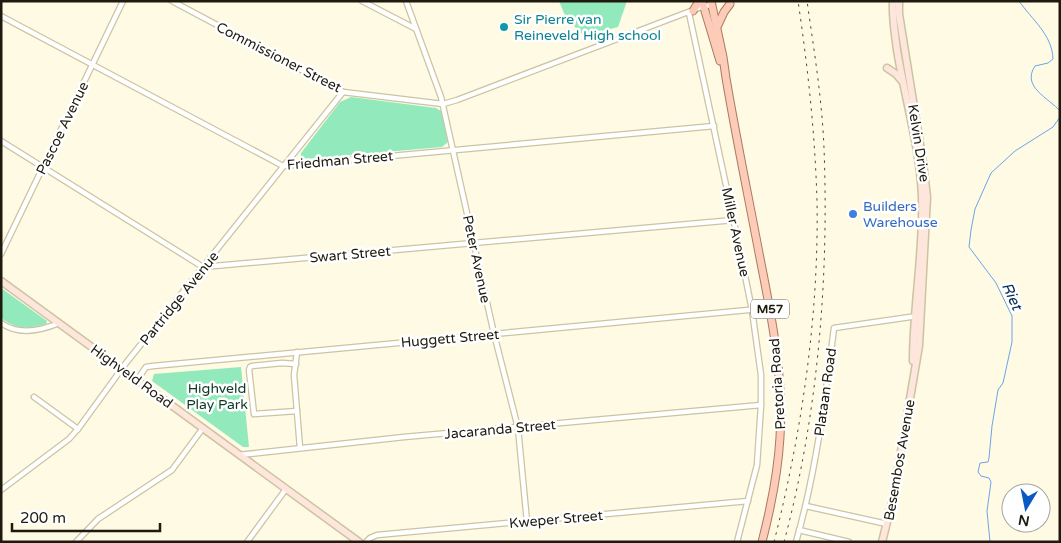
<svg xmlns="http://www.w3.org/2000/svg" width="1061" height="543" font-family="'Varela Round',sans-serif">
<rect width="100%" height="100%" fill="#fefae4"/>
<!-- green -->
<g fill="#92eabc">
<polygon points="559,1 627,1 618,27 584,36 566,18"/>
<polygon points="351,97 436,108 441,111 448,138 448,142 442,147 306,159 301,157 301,153 340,102"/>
<path d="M 1,288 L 47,321 L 46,324 C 27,329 18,330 1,318 Z"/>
<polygon points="241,367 249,447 243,447 152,381 154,374"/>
</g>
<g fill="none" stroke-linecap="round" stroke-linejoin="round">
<!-- stream -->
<g stroke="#69a5ea" stroke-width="1">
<path d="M 1019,1 C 1032,20 1052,34 1053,59 L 1048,63 L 1035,66 C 1021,87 1049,98 1060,111"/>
<polyline points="990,542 987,511 991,482 989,478 981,476 978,472 980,463 988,462 989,458 992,426 998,390 1003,383 1012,342 1012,316 996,283 969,247 971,230 975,209 991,173 1015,151 1053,127 1060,117"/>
</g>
<defs>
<g id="street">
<polyline points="172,1 337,89 343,92 443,104 457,100 704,6 712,5"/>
<polyline points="362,1 416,29"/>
<polyline points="406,1 441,97 494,334 518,428 527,522"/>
<polyline points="689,13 738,241 752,310 761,375 761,405 757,465 737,542"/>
<polyline points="1,16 283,166 714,126"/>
<polyline points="1,141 203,267 734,220"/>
<polyline points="1,254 123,1"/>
<path d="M 1,323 C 18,335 40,331 59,323"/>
<polyline points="297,352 294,375 300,448"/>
<polyline points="296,364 282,363 252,366 250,367 249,370 254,414 297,411"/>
<polyline points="137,380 146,367 153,366 770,308"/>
<polyline points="34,397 78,429"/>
<polyline points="239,455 404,437 761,405"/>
<polyline points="1,490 69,439 78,429 126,363 343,92"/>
<polyline points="806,506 887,524"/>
<polyline points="799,530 849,542"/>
<polyline points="76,542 98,519 172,470 203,428"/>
<polyline points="247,542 286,489"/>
<polyline points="366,542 370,538 377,535 748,501"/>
<path d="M 796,542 C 816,472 825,400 834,328 L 917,316"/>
</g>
<g id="secondary">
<path d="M 893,1 C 892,18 895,34 897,50 C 905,99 920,148 922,197 C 924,251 913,306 913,361"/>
<polyline points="887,68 896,74 902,81"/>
<polyline points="1,281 359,542"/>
<polyline points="882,542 893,498 919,346 927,197 923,163 899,14 899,1"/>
</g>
<g id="primary">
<polyline points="702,1 720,61"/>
<path d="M 711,1 L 723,57 L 726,78 C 736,137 748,195 759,253 C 771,314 784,375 780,437 C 778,473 771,507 762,542"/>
<polyline points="693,11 699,1"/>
<polyline points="718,25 724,12 730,4"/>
</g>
</defs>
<!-- street casing -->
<use href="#street" stroke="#ccc4a1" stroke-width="7"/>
<!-- secondary casing -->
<use href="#secondary" stroke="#ccc4a1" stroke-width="9"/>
<!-- primary casing -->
<use href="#primary" stroke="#ad785f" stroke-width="9"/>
<!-- street -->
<use href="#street" stroke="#fff" stroke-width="4.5"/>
<!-- secondary -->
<use href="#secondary" stroke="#fee6dc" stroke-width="6"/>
<!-- primary -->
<use href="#primary" stroke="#fcccb9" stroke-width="7"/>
<!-- rail -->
<g stroke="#4c493a" stroke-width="1" stroke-dasharray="2.5 5" stroke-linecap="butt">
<path d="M 774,542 C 802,431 819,315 817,201 C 815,134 808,68 798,1"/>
<path d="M 784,542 C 818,415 829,278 824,148 C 822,99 814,50 807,1"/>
</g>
</g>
<!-- markers -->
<circle fill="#0f9aa8" stroke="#fff" stroke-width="2" cx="504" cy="27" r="5"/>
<circle fill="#3f7fe0" stroke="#fff" stroke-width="2" cx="853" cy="214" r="5"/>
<g text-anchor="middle" stroke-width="5" stroke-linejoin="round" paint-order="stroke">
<!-- shield labels -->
<rect fill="#fff" stroke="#625f56" stroke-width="1" x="751" y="299.5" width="38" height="19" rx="4"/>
<g font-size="12" font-weight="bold" fill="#1e1b0e">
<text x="770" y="313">M57</text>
</g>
<!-- culture labels -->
<g font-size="14" fill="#0d838f" stroke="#fff" text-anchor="start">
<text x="514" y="24">Sir Pierre van<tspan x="514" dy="16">Reineveld High school</tspan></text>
</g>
<!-- street labels -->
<g font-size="14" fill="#1e1b0e" stroke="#fff">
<text transform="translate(279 57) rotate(27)" y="5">Commissioner Street</text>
<text transform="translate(62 128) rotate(-64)" y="5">Pascoe Avenue</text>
<text transform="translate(919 143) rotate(81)" y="5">Kelvin Drive</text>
<text transform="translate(340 160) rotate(-5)" y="5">Friedman Street</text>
<text transform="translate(736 232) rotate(78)" y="5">Miller Avenue</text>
<text transform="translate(350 254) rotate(-5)" y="5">Swart Street</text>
<text transform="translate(477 259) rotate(78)" y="5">Peter Avenue</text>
<text transform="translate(179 298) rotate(-51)" y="5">Partridge Avenue</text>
<text transform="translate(450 338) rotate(-5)" y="5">Huggett Street</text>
<text transform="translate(132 376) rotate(36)" y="5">Highveld Road</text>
<text transform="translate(777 384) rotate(-94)" y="5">Pretoria Road</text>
<text transform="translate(825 392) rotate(-82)" y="5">Plataan Road</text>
<text transform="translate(500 429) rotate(-5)" y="5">Jacaranda Street</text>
<text transform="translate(899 460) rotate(-80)" y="5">Besembos Avenue</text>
<text transform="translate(556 519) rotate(-5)" y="5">Kweper Street</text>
</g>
<!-- shop labels -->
<g font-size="14" fill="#366cbe" stroke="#fff" text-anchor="start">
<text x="863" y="211">Builders<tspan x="863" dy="16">Warehouse</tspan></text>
</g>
<!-- park labels -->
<g font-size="14" fill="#0d3925" stroke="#fff">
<text x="217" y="393">Highveld<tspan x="217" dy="16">Play Park</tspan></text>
</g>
<!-- water labels -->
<g font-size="15" font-style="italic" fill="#002a55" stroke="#fff">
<text transform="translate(1012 296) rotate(65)" y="5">Riet</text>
</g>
</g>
<!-- border -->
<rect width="1061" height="543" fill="none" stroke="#1e1b0e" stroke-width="5"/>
<!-- north arrow -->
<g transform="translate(1026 508) rotate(190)"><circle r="24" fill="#ffffff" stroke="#a5a49f"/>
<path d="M0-4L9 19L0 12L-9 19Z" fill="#095ac3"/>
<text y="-8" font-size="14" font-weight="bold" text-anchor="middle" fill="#1e1b0e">N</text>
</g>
<!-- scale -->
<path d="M12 523v8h148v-8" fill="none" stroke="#1e1b0e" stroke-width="2.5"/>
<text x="20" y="523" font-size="15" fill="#1e1b0e" stroke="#ffffff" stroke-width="4" paint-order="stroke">200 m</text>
</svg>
